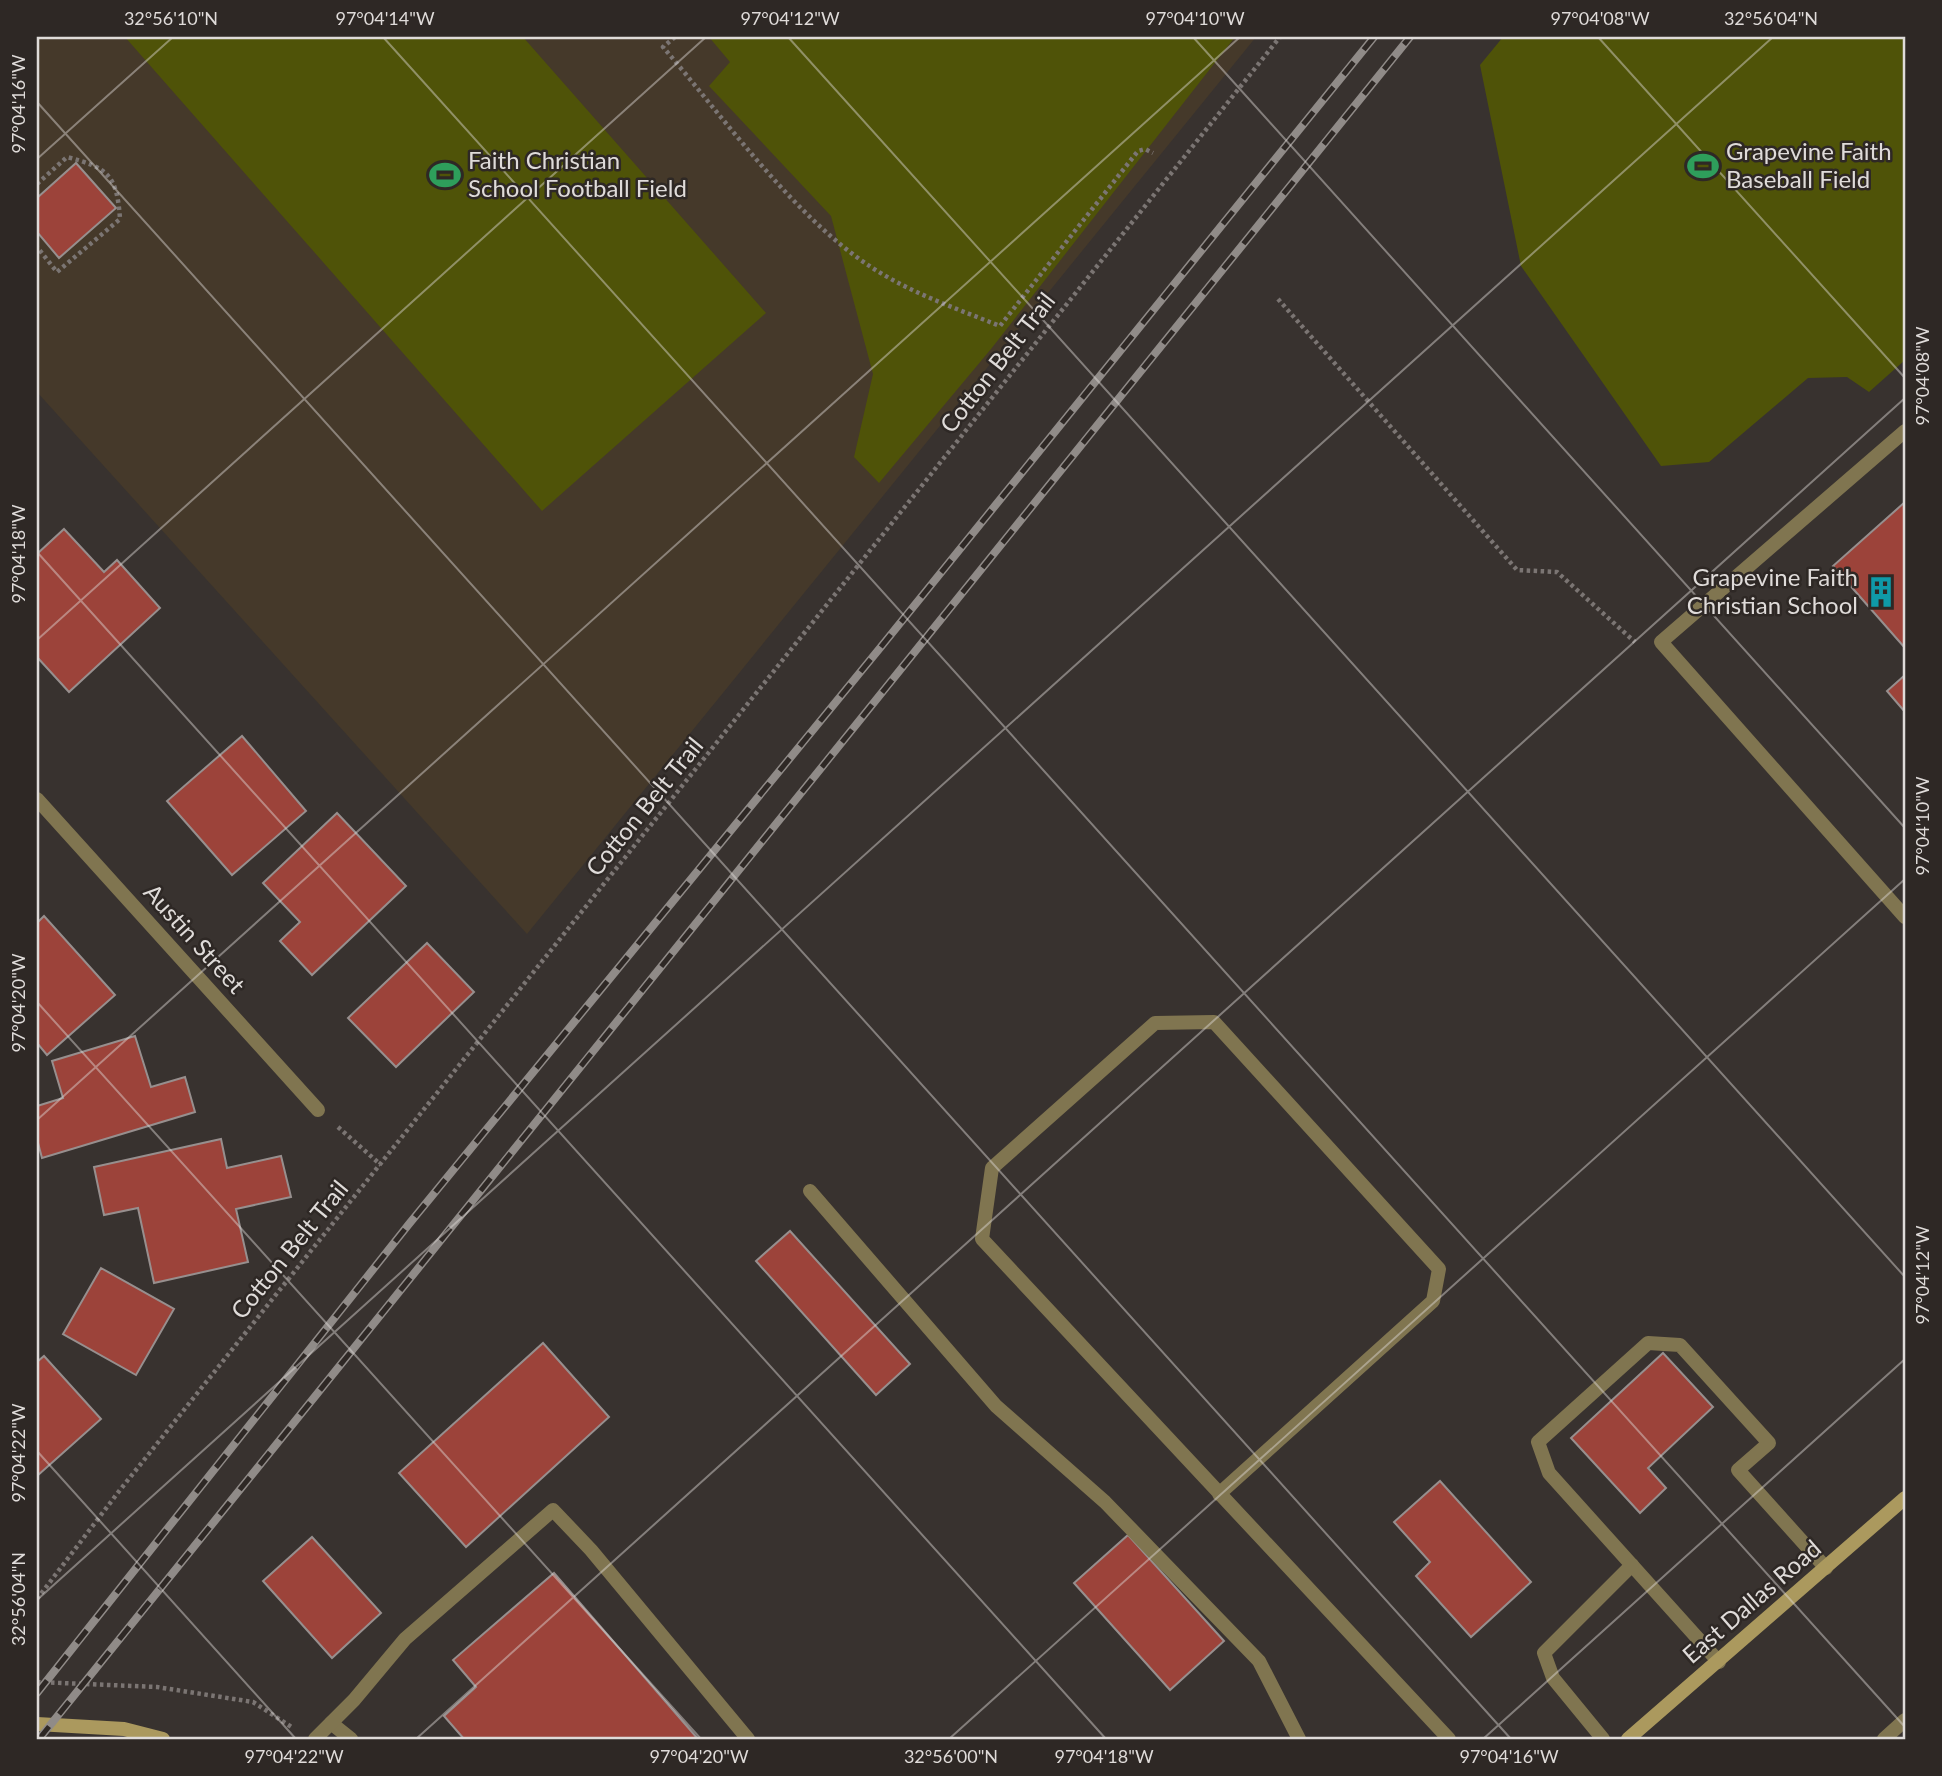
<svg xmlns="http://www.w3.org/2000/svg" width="1942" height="1776" font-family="Lato,sans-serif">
<rect width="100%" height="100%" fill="#38322f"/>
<!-- education -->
<polygon fill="#45392a" points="37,37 1256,37 527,934 37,392"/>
<!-- green -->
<g fill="#4f5308">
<polygon points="125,37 523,37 766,313 542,511"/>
<polygon points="709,37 1235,37 991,349 879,483 854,457 873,374 831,216 709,86 730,62"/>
<polygon points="1503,37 1905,37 1905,360 1869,392 1847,377 1808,378 1709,462 1661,466 1521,266 1480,65"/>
</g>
<!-- building -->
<g fill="#9c433a" stroke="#978f8e" stroke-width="2">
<polygon points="76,163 116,208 59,258 37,232 37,198"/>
<polygon points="1905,502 1905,648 1833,566"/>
<polygon points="64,529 104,572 117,560 160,608 69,692 37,657 37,554"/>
<polygon points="1905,675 1905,712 1887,691"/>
<polygon points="242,736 306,811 232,875 167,801"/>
<polygon points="337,813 406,886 312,975 280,941 300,922 263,883"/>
<polygon points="44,916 115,995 47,1055 37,1043 37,923"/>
<polygon points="427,943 474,992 396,1067 348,1018"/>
<polygon points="135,1036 151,1087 185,1077 195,1112 42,1158 37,1139 37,1106 63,1098 52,1061"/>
<polygon points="221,1139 227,1168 281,1156 291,1197 236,1209 248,1262 154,1283 138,1208 104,1215 94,1167"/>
<polygon points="790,1231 910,1364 876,1395 756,1261"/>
<polygon points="101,1268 174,1309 136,1375 63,1334"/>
<polygon points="543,1343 609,1417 466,1547 399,1473"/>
<polygon points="1663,1353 1713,1407 1648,1468 1666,1488 1640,1513 1571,1438"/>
<polygon points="44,1356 101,1419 37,1476 37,1362"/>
<polygon points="1440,1481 1531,1582 1471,1637 1416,1576 1430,1562 1394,1522"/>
<polygon points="1128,1535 1224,1641 1170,1690 1074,1583"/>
<polygon points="312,1537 381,1613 332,1658 263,1581"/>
<polygon points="554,1573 698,1739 464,1739 444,1716 476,1687 453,1660"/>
</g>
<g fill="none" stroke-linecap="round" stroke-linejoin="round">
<!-- path -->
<g stroke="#7b7573" stroke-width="4.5" stroke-dasharray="3.5 3.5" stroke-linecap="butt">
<path d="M 675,37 L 663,47 C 723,117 793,215 868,265 C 908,292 955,308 1000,326 L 1138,151 L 1145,149 L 1153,153"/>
<path d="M 37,184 L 67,157 C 108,168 117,175 120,219 L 57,272 L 37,247"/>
<polyline points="1278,299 1517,570 1557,572 1635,642"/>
<polyline points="338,1127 381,1165"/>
<polyline points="37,1599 120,1490 1280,37"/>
<polyline points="37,1682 157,1687 253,1702 293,1728"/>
</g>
<!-- lane -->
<g stroke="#807550" stroke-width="14">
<polyline points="1905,431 1661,642 1905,917"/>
<polyline points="810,1191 996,1406 1105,1502 1259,1661 1299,1739"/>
<polyline points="1219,1494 1433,1301 1439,1269 1214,1022 1155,1023 992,1168 982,1239 1449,1739"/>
<polyline points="1719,1662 1549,1473 1538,1442 1648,1343 1680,1345 1769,1443 1738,1470 1826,1568"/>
<polyline points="331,1723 351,1739"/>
<polyline points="315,1739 354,1700 405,1639 553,1510 591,1550 748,1739"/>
<polyline points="1603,1739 1553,1678 1544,1653 1632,1565"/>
<polyline points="1884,1739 1905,1720"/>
</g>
<!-- street -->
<polyline stroke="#807550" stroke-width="14" points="37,799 318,1110"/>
<!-- secondary -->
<g stroke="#ab995e" stroke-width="14">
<polyline points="37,1724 124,1729 163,1739"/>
<polyline points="1628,1739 1905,1498"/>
</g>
<defs>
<g id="rail">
<polyline points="37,1693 409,1224 880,648 1374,37"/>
<polyline points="39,1739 1410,37"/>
</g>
</defs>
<!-- rail casing -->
<use href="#rail" stroke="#908b88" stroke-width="8"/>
<!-- rail -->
<use href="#rail" stroke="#2e2825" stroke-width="5" stroke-dasharray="16" stroke-linecap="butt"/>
</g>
<!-- ticks -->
<path fill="none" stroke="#dfdbd9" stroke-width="2" stroke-opacity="0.45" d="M 383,37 L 1905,1727M 788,37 L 1905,1277M 1193,37 L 1905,828M 1598,37 L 1905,378M 37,102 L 1511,1739M 37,159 L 173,37M 37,552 L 1106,1739M 37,640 L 706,37M 37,1002 L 701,1739M 37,1120 L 1240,37M 37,1451 L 296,1739M 37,1600 L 1773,37M 416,1739 L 1905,398M 949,1739 L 1905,879M 1483,1739 L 1905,1359"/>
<!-- icons -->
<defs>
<symbol id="stadium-bare" viewBox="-9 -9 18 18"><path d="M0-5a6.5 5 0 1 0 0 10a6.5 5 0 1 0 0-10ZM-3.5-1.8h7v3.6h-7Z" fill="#2e9e5b" stroke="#2e2825" stroke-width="2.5" paint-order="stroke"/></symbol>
<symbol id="building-bare" viewBox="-9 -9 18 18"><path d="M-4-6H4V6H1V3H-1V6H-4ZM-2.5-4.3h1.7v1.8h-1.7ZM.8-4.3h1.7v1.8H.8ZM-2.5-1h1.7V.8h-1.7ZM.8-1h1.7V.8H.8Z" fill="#0f9aa8" stroke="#2e2825" stroke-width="2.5" paint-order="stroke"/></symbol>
</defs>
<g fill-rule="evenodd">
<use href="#stadium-bare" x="1681" y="144" width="44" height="44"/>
<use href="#stadium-bare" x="423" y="153" width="44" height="44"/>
<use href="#building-bare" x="1859" y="570" width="44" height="44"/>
</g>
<g text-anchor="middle" stroke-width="5" stroke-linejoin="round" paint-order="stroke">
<!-- poi labels -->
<g font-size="24" fill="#dfdbd9" stroke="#2e2825" text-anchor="start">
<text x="1726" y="160">Grapevine Faith<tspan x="1726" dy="28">Baseball Field</tspan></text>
<text x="468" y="169">Faith Christian<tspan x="468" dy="28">School Football Field</tspan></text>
<text x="1858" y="586" text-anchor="end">Grapevine Faith<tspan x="1858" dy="28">Christian School</tspan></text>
</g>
<!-- street labels -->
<g font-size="24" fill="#dfdbd9" stroke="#2e2825">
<text transform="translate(998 363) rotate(-52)" y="8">Cotton Belt Trail</text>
<text transform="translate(645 807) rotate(-51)" y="8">Cotton Belt Trail</text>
<text transform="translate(194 939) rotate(48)" y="8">Austin Street</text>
<text transform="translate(290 1250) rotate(-51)" y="8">Cotton Belt Trail</text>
<text transform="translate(1752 1602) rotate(-41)" y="8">East Dallas Road</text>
</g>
</g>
<!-- border -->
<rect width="1942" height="1776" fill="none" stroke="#2e2825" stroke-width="77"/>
<rect x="38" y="38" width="1866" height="1700" fill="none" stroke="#dfdbd9" stroke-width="2.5"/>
<g font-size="18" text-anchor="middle" fill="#dfdbd9">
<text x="171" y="25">32°56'10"N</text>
<text x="385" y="25">97°04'14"W</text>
<text x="790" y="25">97°04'12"W</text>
<text x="1195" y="25">97°04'10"W</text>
<text x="1600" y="25">97°04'08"W</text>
<text x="1771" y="25">32°56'04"N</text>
<text transform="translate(19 104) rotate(-90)" y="6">97°04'16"W</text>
<text transform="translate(1923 376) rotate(-90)" y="6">97°04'08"W</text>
<text transform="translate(19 554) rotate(-90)" y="6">97°04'18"W</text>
<text transform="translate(1923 826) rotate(-90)" y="6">97°04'10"W</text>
<text transform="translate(19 1003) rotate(-90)" y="6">97°04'20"W</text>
<text transform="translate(1923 1275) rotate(-90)" y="6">97°04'12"W</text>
<text transform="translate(19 1453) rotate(-90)" y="6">97°04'22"W</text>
<text transform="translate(19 1599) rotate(-90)" y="6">32°56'04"N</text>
<text x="294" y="1763">97°04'22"W</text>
<text x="699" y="1763">97°04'20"W</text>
<text x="951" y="1763">32°56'00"N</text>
<text x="1104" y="1763">97°04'18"W</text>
<text x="1509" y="1763">97°04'16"W</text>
</g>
</svg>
